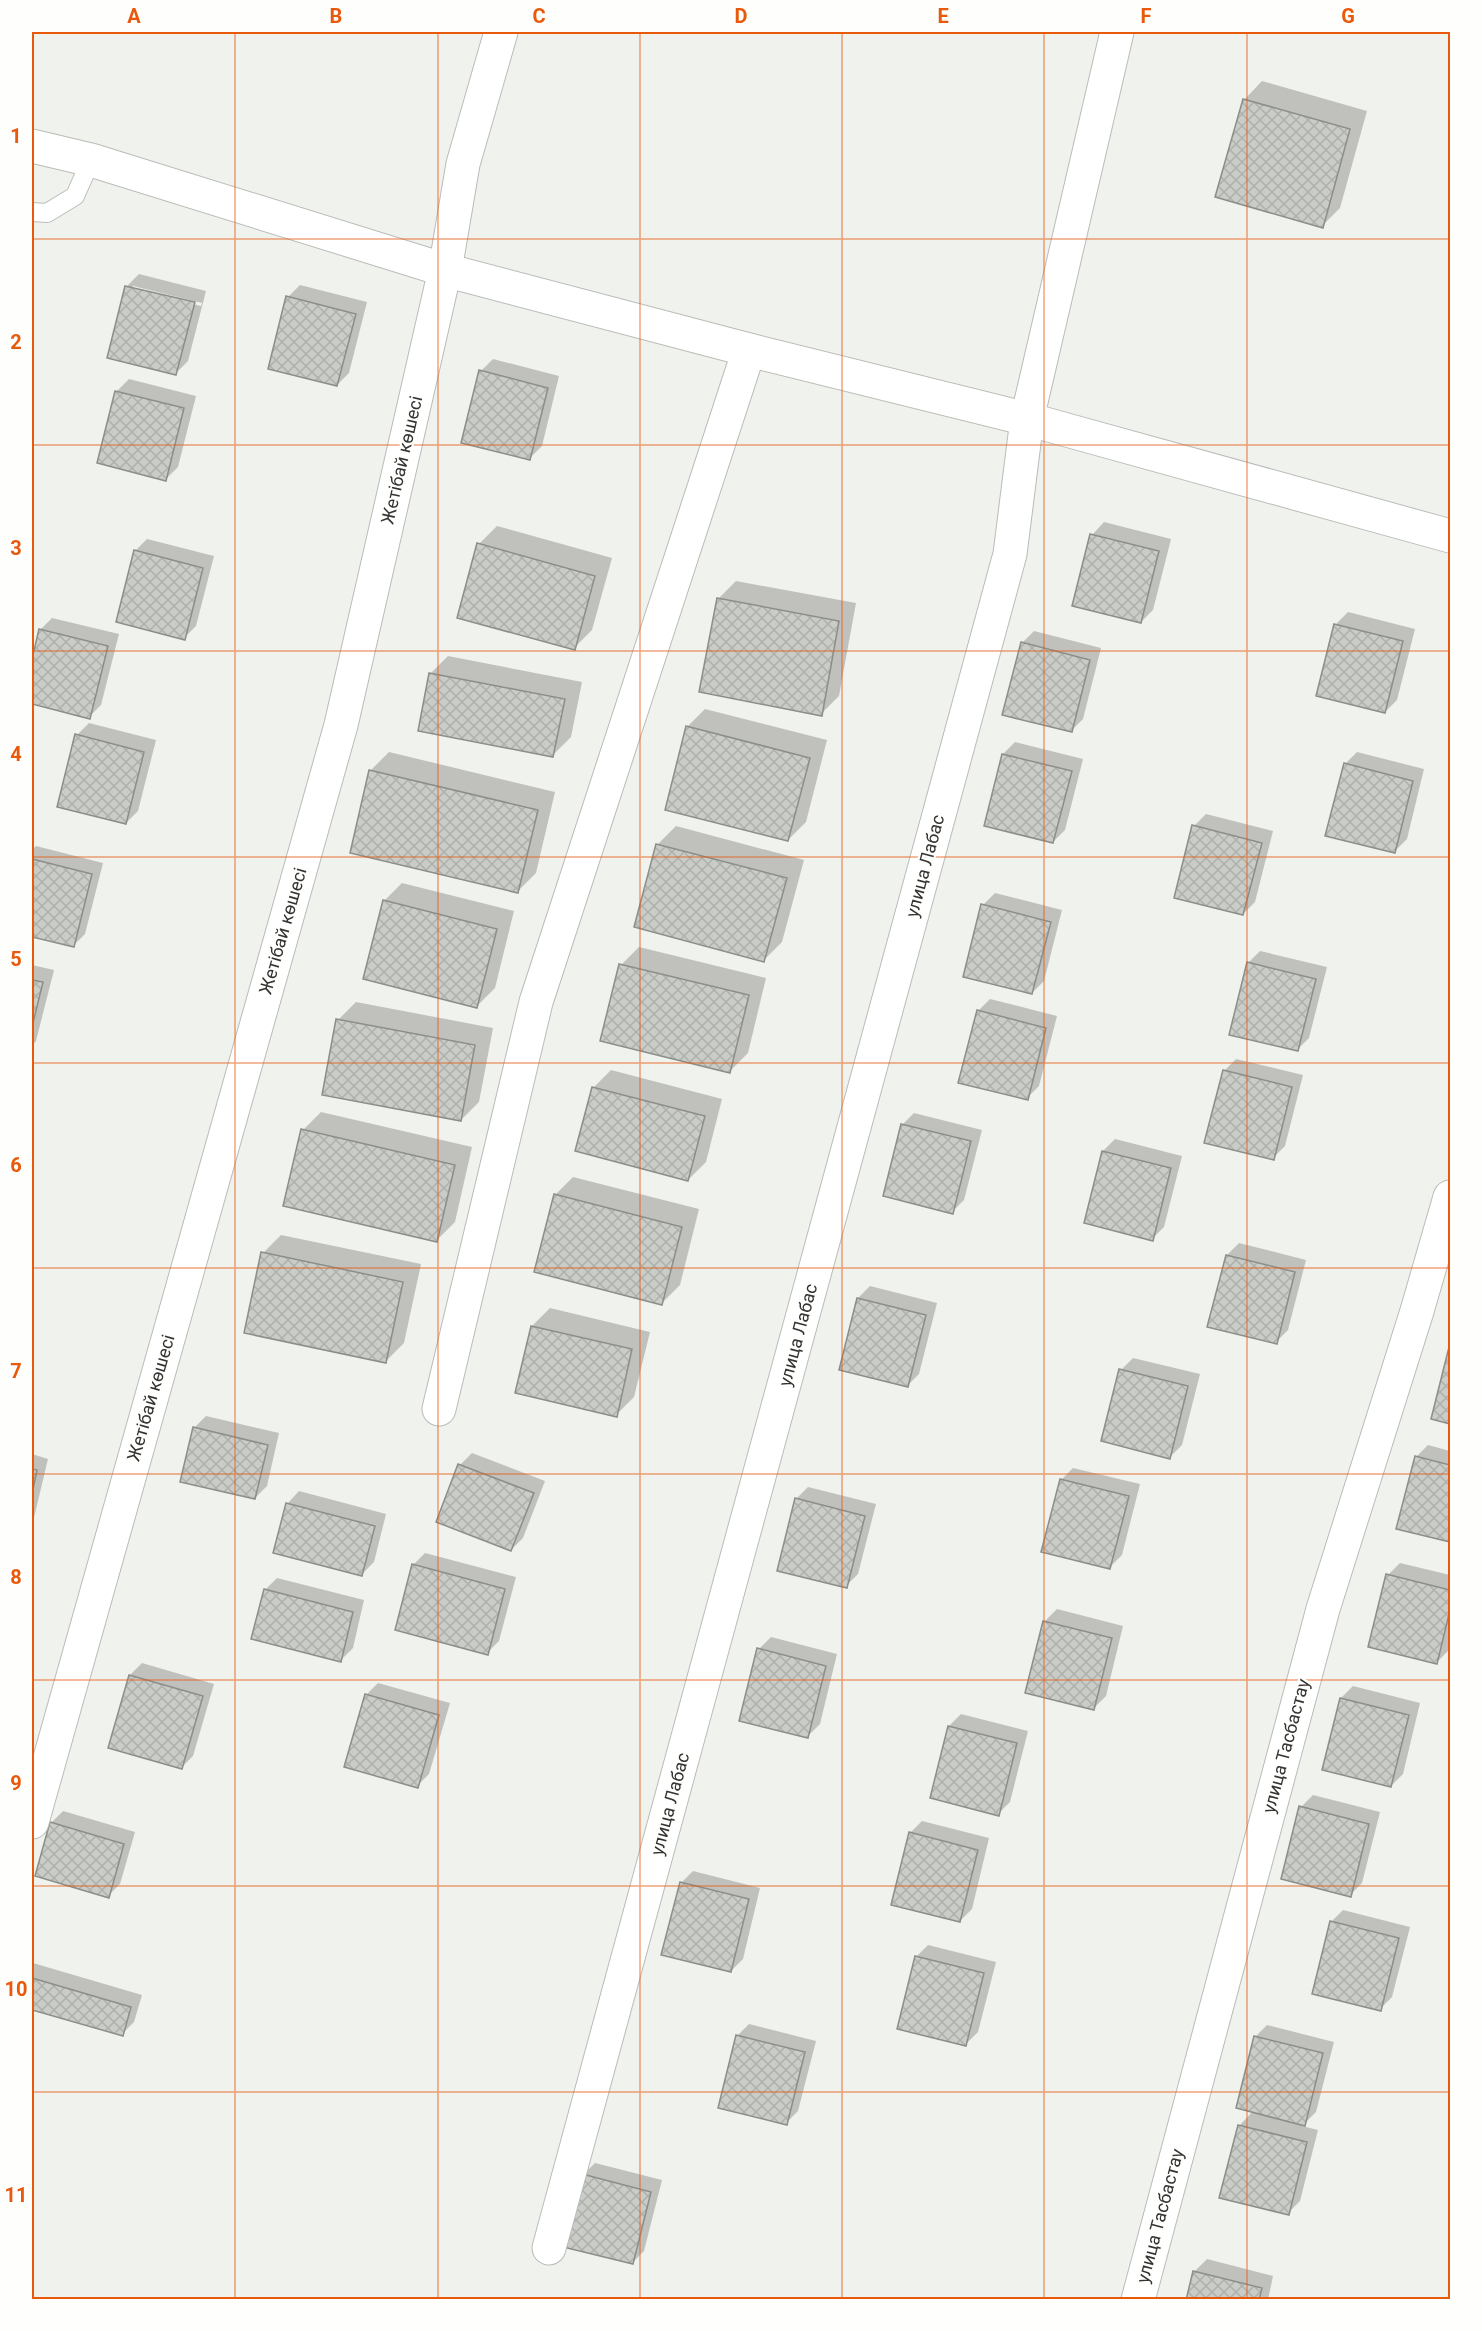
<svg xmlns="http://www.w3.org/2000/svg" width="1482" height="2331" font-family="Roboto,sans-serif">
<defs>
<pattern id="building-cross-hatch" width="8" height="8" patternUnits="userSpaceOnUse" patternTransform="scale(1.5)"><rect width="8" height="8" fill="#c9ccc7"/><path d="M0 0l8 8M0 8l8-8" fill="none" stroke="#adb0ab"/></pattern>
</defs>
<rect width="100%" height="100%" fill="#f0f2ed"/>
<!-- shadow -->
<g fill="#0003" fill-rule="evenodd">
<polygon points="1262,81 1367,111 1340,208 1322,226 1244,100"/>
<path d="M 139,274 L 206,291 L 188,361 L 176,373 L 109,357 L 127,286 ZM 133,286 L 202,303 L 201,306 L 133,289 Z"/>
<polygon points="300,285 367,302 349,373 337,385 288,297"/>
<polygon points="493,359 559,376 542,446 530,458 481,371"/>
<polygon points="129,379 196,396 178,467 166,479 99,462 117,391"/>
<polygon points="1104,522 1171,539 1153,610 1141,622 1092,535"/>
<polygon points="497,526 612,558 592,630 574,648 479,544"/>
<polygon points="147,539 214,556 196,626 184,638 135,551"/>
<polygon points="736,581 856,603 839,696 821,714 718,599"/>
<polygon points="1348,612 1415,629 1397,700 1385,712 1336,624"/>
<polygon points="52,618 119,634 101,705 89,717 32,703 32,665 40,630"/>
<polygon points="1034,631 1101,648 1083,719 1071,731 1022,643"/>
<polygon points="448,656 582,682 571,737 553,755 430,674"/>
<polygon points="705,709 827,740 806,822 788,840 687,727"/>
<polygon points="89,723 156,740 138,811 126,823 77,735"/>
<polygon points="1015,742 1083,759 1065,830 1053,842 1003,754"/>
<polygon points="389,752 555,792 536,873 518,891 371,770"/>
<polygon points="1357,752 1424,769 1407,839 1395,851 1345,764"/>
<polygon points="1206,814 1273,831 1255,902 1243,914 1194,826"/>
<polygon points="676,826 804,860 782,942 764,960 636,926 658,844"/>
<polygon points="36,846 103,863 85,934 73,946 32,935 32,850"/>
<polygon points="402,883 514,911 495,988 477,1006 384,901"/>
<polygon points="995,893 1062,910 1044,981 1032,993 983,905"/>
<polygon points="639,947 766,978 748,1053 730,1071 621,965"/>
<polygon points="1260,951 1327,967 1309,1038 1297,1050 1248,963"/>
<polygon points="32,965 54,970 36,1041 32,1046"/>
<polygon points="990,999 1057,1016 1039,1086 1027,1098 978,1011"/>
<polygon points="356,1002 493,1028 479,1102 461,1120 338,1020"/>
<polygon points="1236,1059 1303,1075 1285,1146 1273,1158 1224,1071"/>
<polygon points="611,1070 722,1099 706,1162 688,1180 593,1088"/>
<polygon points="321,1112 472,1147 455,1222 437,1240 303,1130"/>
<polygon points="914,1113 982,1130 964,1200 952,1212 902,1125"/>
<polygon points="1115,1139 1182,1156 1164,1227 1152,1239 1103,1151"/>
<polygon points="573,1177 699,1209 680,1285 662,1303 555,1195"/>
<polygon points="281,1235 421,1264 404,1343 386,1361 263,1253"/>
<polygon points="1239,1243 1306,1260 1288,1330 1276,1342 1227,1255"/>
<polygon points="870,1286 937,1303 919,1374 907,1386 858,1298"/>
<polygon points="550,1308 650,1332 634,1397 616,1415 532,1326"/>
<polygon points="1450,1347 1450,1423 1432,1418"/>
<polygon points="1133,1358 1200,1374 1182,1445 1170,1457 1121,1370"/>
<polygon points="206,1416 279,1433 267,1486 255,1498 194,1428"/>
<polygon points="1428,1445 1450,1451 1450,1541 1398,1528 1416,1457"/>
<polygon points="472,1453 545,1481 523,1538 511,1550 460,1465"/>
<polygon points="32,1454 48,1459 32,1526"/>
<polygon points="1073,1468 1140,1484 1122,1555 1110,1567 1061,1480"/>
<polygon points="808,1487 876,1504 858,1574 846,1586 796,1499"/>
<polygon points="299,1491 386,1514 374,1562 362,1574 287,1504"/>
<polygon points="425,1553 516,1577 499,1641 487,1653 413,1565"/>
<polygon points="1400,1563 1450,1575 1450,1643 1449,1650 1437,1662 1388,1575"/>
<polygon points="277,1578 364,1600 353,1648 341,1660 265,1590"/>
<polygon points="1057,1609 1123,1626 1106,1696 1094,1708 1027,1692 1045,1621"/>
<polygon points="771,1637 837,1654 820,1724 808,1736 759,1649"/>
<polygon points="142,1663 214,1684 193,1756 181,1768 130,1675"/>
<polygon points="378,1683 450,1703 429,1774 417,1786 366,1695"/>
<polygon points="1353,1686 1420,1703 1403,1774 1391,1786 1341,1698"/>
<polygon points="961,1714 1028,1731 1010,1802 998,1814 949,1726"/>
<polygon points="1313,1795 1380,1812 1362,1883 1350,1895 1301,1807"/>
<polygon points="63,1811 135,1832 120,1884 108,1896 51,1823"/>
<polygon points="922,1821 989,1838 972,1909 960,1921 910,1833"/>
<polygon points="693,1871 760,1888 743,1959 731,1971 681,1883"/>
<polygon points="1343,1910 1410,1927 1392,1997 1380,2009 1331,1922"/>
<polygon points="928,1945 996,1962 978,2032 966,2044 916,1957"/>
<polygon points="33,1963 142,1995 134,2022 122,2034 32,2008"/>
<polygon points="749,2024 816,2041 798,2111 786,2123 737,2036"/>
<polygon points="1267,2025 1334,2042 1316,2112 1302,2126 1318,2130 1300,2201 1288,2213 1239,2126 1253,2111 1255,2037"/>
<polygon points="595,2163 662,2180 644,2251 632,2263 583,2175"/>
<polygon points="1207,2259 1273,2276 1268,2300 1188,2300 1195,2271"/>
</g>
<!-- building -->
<g fill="url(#building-cross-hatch)" stroke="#8c8e8a" stroke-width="1.5">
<polygon points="1243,99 1350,129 1323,228 1215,197"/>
<polygon points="125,286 195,302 176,375 107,358"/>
<polygon points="286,296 356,314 337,386 268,369"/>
<polygon points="479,370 548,388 530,460 461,443"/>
<polygon points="115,391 184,408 166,481 97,463"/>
<polygon points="1090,534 1159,551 1141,623 1072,606"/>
<polygon points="477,543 595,576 575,650 457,618"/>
<polygon points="134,550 203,568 185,640 116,622"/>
<polygon points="717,598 839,621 822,716 699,692"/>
<polygon points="1334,624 1403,641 1385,713 1316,696"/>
<polygon points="39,629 108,646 90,719 32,704 32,659"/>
<polygon points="1021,642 1090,660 1072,732 1002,715"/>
<polygon points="429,673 565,699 553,757 418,731"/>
<polygon points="686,726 810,758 788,841 665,810"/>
<polygon points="75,734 144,752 126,824 57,807"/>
<polygon points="1002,754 1072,771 1053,843 984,826"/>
<polygon points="1344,763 1413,781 1395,853 1325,836"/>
<polygon points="369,770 538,810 518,893 350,853"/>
<polygon points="1192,825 1262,843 1243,915 1174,898"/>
<polygon points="656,844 787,878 764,962 634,927"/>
<polygon points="32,859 92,874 74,947 32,937"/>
<polygon points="383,900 497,929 477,1008 363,979"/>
<polygon points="981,904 1051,922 1032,994 963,977"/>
<polygon points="1247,962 1316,979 1298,1051 1229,1035"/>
<polygon points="619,964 749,995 730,1073 600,1041"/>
<polygon points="32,980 43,982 32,1027"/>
<polygon points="977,1010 1046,1028 1028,1100 958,1083"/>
<polygon points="336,1019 475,1045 461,1121 322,1095"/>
<polygon points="1223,1070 1292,1087 1274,1160 1204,1143"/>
<polygon points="592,1087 705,1116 688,1181 575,1151"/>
<polygon points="901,1124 971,1141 953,1214 883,1196"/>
<polygon points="301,1129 455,1165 437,1242 283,1206"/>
<polygon points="1102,1151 1171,1168 1153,1241 1084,1223"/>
<polygon points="554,1194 682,1227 662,1305 534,1272"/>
<polygon points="261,1252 403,1282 386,1363 244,1333"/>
<polygon points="1226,1255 1295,1272 1277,1344 1207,1327"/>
<polygon points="857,1298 926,1315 908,1387 839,1370"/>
<polygon points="531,1326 632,1349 617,1417 515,1393"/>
<polygon points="1449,1347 1450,1347 1450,1424 1431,1419"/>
<polygon points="1119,1369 1188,1386 1170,1459 1101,1441"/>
<polygon points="193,1427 268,1445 255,1499 180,1482"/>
<polygon points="1415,1456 1450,1465 1450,1542 1396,1529"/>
<polygon points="458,1464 534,1493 511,1551 436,1522"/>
<polygon points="32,1469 37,1470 32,1494"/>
<polygon points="1060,1479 1129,1496 1110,1569 1041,1552"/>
<polygon points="795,1498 865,1516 847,1588 777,1571"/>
<polygon points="286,1503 375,1526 362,1576 273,1553"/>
<polygon points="412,1564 505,1589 488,1655 395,1630"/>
<polygon points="1386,1574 1450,1590 1450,1610 1437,1664 1368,1647"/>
<polygon points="264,1589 353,1612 341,1662 251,1639"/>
<polygon points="1043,1621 1112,1638 1094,1710 1025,1693"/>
<polygon points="757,1648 826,1666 808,1738 739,1721"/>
<polygon points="129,1675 203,1696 182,1769 108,1748"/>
<polygon points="365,1694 439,1715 418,1788 344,1767"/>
<polygon points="1340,1698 1409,1715 1391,1787 1322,1770"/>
<polygon points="948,1726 1017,1743 999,1816 930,1798"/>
<polygon points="1299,1806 1369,1824 1351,1897 1281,1879"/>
<polygon points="50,1822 124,1844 109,1898 35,1876"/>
<polygon points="909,1832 978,1850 960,1922 891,1905"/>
<polygon points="680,1882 749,1899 731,1972 661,1955"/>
<polygon points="1330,1921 1399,1938 1381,2011 1312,1994"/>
<polygon points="915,1956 984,1973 966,2046 897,2029"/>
<polygon points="32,1978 131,2007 123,2036 32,2010"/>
<polygon points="736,2035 805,2052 787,2125 718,2108"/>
<polygon points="1254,2036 1323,2053 1305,2126 1236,2108"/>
<polygon points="1238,2125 1307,2142 1289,2215 1219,2198"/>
<polygon points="582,2174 651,2192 633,2264 563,2247"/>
<polygon points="1193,2271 1262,2288 1259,2300 1186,2300"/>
</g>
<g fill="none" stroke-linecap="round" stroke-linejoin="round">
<defs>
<polyline id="service" points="32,212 47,213 75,196 91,160"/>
<g id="minor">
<polyline points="32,146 91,160 445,270 749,350 1027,419 1450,536"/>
<polyline points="439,1409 536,1002 749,350"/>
<polyline points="32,1822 341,725 445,270 463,164 501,32"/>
<polyline points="549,2248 1010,554 1027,419 1117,32"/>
<polyline points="1138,2300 1323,1609 1417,1311 1450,1197"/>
</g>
</defs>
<!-- service casing -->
<use href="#service" stroke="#babcb8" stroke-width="20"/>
<!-- minor casing -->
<use href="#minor" stroke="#babcb8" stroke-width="35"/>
<!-- service -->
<use href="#service" stroke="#fff" stroke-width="18"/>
<!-- minor -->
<use href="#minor" stroke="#fff" stroke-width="33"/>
</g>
<!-- grid -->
<path fill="none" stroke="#e8590c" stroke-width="1.5" stroke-opacity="0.55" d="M 235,32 L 235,2300M 438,32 L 438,2300M 640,32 L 640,2300M 842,32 L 842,2300M 1044,32 L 1044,2300M 1247,32 L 1247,2300M 32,239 L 1450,239M 32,445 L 1450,445M 32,651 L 1450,651M 32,857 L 1450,857M 32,1063 L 1450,1063M 32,1268 L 1450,1268M 32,1474 L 1450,1474M 32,1680 L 1450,1680M 32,1886 L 1450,1886M 32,2092 L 1450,2092"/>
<g text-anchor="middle" stroke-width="4.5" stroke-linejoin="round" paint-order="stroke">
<!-- street labels -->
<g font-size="18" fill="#343533" stroke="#fefffc">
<text transform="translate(402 460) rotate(-77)" y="6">Жетібай көшесі</text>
<text transform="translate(925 866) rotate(-75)" y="6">улица Лабас</text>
<text transform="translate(283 931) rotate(-74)" y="6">Жетібай көшесі</text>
<text transform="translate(798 1335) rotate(-75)" y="6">улица Лабас</text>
<text transform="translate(151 1398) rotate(-74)" y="6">Жетібай көшесі</text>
<text transform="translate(1286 1746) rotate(-75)" y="6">улица Тасбастау</text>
<text transform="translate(670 1804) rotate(-75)" y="6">улица Лабас</text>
<text transform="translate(1160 2216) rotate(-75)" y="6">улица Тасбастау</text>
</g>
</g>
<!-- border -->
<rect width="1482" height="2331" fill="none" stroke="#fefffc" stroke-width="66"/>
<rect x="33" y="33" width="1416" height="2265" fill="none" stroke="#e8590c" stroke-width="2"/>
<g font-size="20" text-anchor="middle" font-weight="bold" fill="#e8590c">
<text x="134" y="23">A</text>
<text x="336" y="23">B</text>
<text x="539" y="23">C</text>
<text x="741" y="23">D</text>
<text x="943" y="23">E</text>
<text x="1146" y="23">F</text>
<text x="1348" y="23">G</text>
<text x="16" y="143">1</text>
<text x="16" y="349">2</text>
<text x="16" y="555">3</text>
<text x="16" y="761">4</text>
<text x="16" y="966">5</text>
<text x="16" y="1172">6</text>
<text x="16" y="1378">7</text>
<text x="16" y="1584">8</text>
<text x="16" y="1790">9</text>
<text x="16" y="1996">10</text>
<text x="16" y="2202">11</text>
</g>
</svg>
